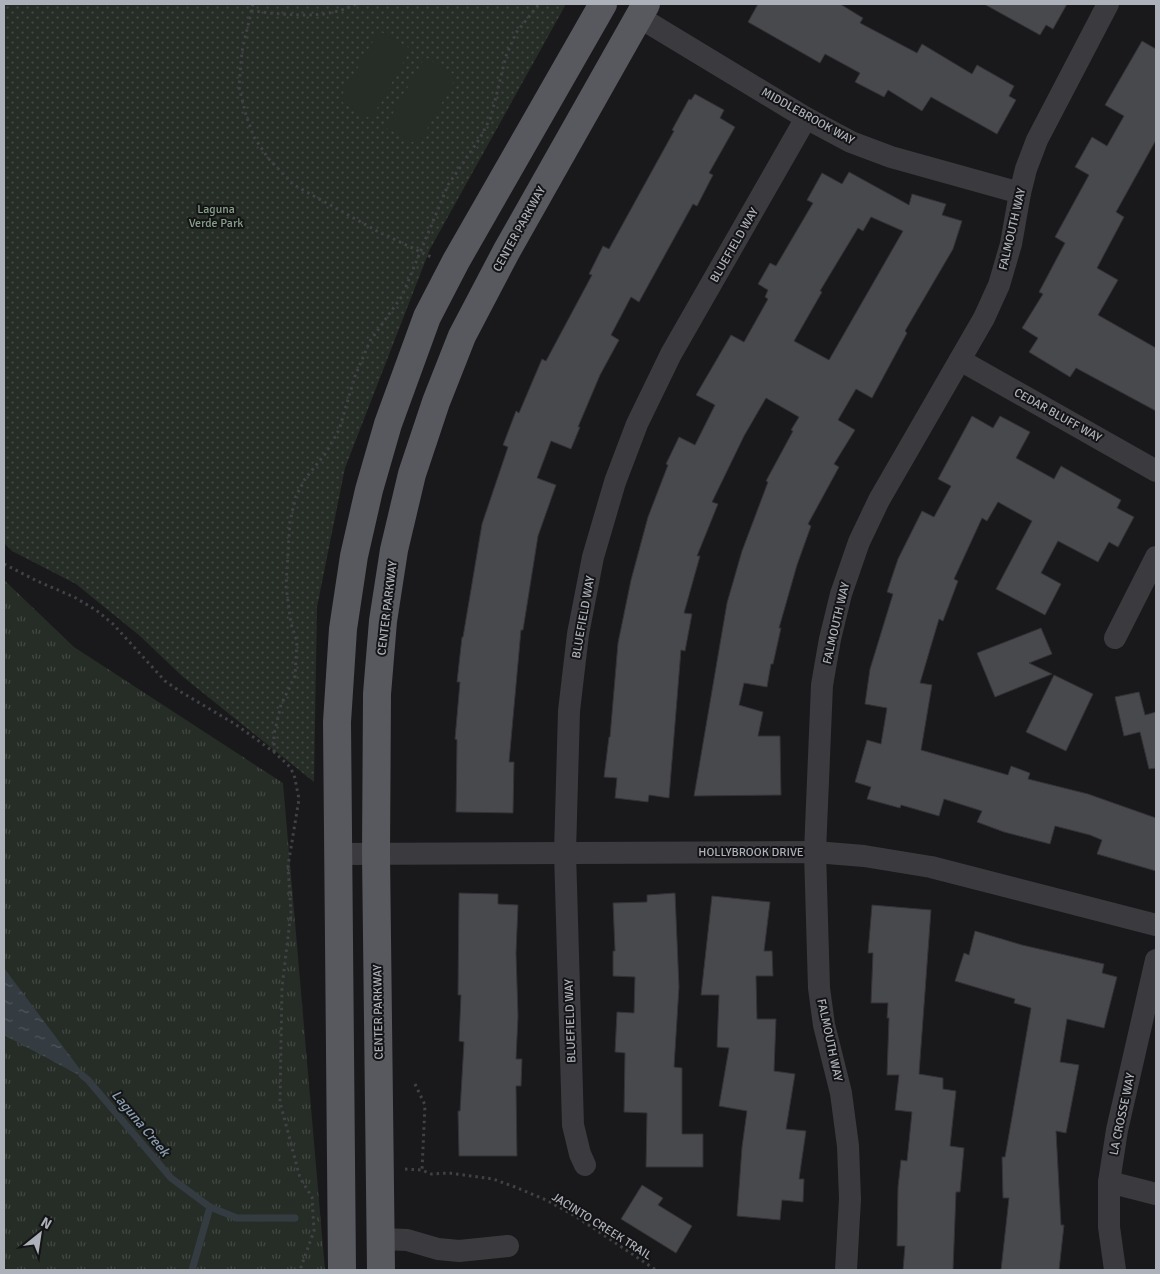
<svg xmlns="http://www.w3.org/2000/svg" width="1160" height="1274" font-family="Signika,sans-serif">
<defs>
<pattern id="grass-tufts" width="24" height="20" patternUnits="userSpaceOnUse" patternTransform="scale(1.25)"><rect width="24" height="20" fill="#262c26"/><path d="M3 7l-1-3M5 7V3M7 7l1-3M15 17l-1-3M17 17v-4M19 17l1-3" fill="none" stroke="#434843"/></pattern>
<pattern id="park-dots" width="8" height="8" patternUnits="userSpaceOnUse" patternTransform="scale(1.25)"><rect width="8" height="8" fill="#262c26"/><path d="M2 2h.1M6 6h.1" fill="none" stroke="#434843" stroke-width="1.8" stroke-linecap="round"/></pattern>
<pattern id="water-ripples" width="26" height="14" patternUnits="userSpaceOnUse" patternTransform="scale(1.25)"><rect width="26" height="14" fill="#343c42"/><path d="M2 4q2-2 4 0t4 0M15 11q2-2 4 0t4 0" fill="none" stroke="#4f565b"/></pattern>
</defs>
<rect width="100%" height="100%" fill="#19191b"/>
<!-- grass -->
<polygon fill="url(#grass-tufts)" points="4,580 74,647 283,783 325,1270 4,1270"/>
<!-- park -->
<polygon fill="url(#park-dots)" points="4,4 566,4 430,249 345,468 317,607 314,782 182,676 140,636 76,584 12,551 4,543"/>
<!-- pitch -->
<g fill="#262c26">
<polygon points="379,31 411,49 371,119 339,100"/>
<polygon points="425,57 457,76 418,145 385,127"/>
</g>
<!-- water -->
<polygon fill="url(#water-ripples)" points="4,968 88,1080 4,1035"/>
<g fill="none" stroke-linecap="round" stroke-linejoin="round">
<!-- stream -->
<g stroke="#343c42" stroke-width="7">
<polyline points="82,1075 88,1080 171,1178 210,1207 237,1218 295,1218"/>
<polyline points="192,1270 210,1207"/>
</g>
</g>
<!-- building -->
<g fill="#48494d" stroke="#333337" fill-rule="evenodd">
<polygon points="758,4 840,4 863,18 860,23 917,53 922,44 972,74 977,65 1014,86 1009,96 1016,100 997,134 931,97 922,111 888,90 884,97 855,82 860,73 825,54 820,63 748,22"/>
<polygon points="984,4 1067,4 1053,29 1046,25 1040,35"/>
<polygon points="1142,41 1156,49 1156,140 1116,212 1124,217 1097,268 1118,280 1098,315 1156,348 1156,411 1076,368 1070,377 1029,352 1038,338 1022,328 1043,294 1039,292 1065,243 1055,237 1089,175 1075,167 1092,137 1107,146 1124,116 1105,105"/>
<polygon points="695,94 724,110 720,118 735,127 709,173 713,175 697,206 693,204 639,302 631,297 611,335 619,340 600,375 578,427 580,427 571,449 551,441 537,478 556,485 538,536 523,630 521,630 509,762 514,762 513,813 456,812 457,740 455,739 460,682 457,682 462,637 463,637 482,524 508,447 503,445 516,411 519,413 542,359 546,361 592,275 589,274 603,246 609,249 674,131 672,130 689,99 691,100"/>
<path d="M 849,172 L 909,205 L 912,194 L 946,204 L 942,215 L 962,221 L 953,249 L 905,331 L 907,333 L 872,398 L 856,389 L 838,420 L 855,430 L 834,464 L 839,467 L 808,524 L 811,526 L 797,565 L 779,628 L 781,628 L 773,664 L 771,664 L 767,687 L 744,683 L 739,705 L 763,712 L 758,736 L 780,736 L 781,795 L 694,796 L 727,603 L 742,551 L 768,482 L 766,481 L 793,431 L 791,430 L 799,417 L 766,398 L 744,436 L 712,502 L 718,504 L 697,556 L 700,556 L 684,613 L 692,614 L 685,651 L 681,650 L 669,798 L 649,795 L 648,802 L 615,798 L 617,778 L 604,777 L 609,737 L 610,737 L 618,643 L 631,580 L 648,517 L 668,465 L 666,464 L 679,437 L 695,445 L 715,405 L 696,395 L 731,335 L 744,342 L 768,299 L 765,297 L 768,290 L 758,284 L 770,263 L 776,266 L 813,203 L 807,200 L 822,173 L 842,184 ZM 871,217 L 903,231 L 829,360 L 794,341 L 822,292 L 820,291 L 858,228 L 863,231 Z"/>
<polygon points="972,416 993,428 1000,416 1030,432 1016,458 1054,479 1061,466 1121,500 1117,508 1134,517 1118,547 1109,542 1098,562 1058,541 1041,573 1061,584 1045,615 996,589 1032,521 998,502 987,521 982,518 954,579 958,581 943,621 939,619 920,683 932,685 921,750 1008,775 1011,766 1030,773 1028,779 1088,794 1156,818 1156,871 1097,854 1102,840 1090,835 1055,826 1050,844 1004,832 977,822 982,811 944,799 939,816 901,805 900,808 867,799 871,787 855,782 867,740 881,744 887,708 865,704 870,669 893,594 887,592 898,559 922,511 934,517 951,486 938,479"/>
<polygon points="1041,628 1052,654 1029,663 1052,674 995,697 977,653"/>
<polygon points="1054,675 1093,694 1066,751 1026,732"/>
<polygon points="1139,692 1145,715 1156,712 1156,768 1149,769 1140,732 1124,736 1115,697"/>
<polygon points="459,893 498,894 498,904 518,905 516,953 518,1016 516,1059 522,1059 521,1086 516,1086 517,1156 459,1156 458,1111 460,1111 464,1042 459,1041 461,995 458,995"/>
<polygon points="675,893 679,987 674,1067 682,1068 682,1134 703,1134 703,1167 646,1167 647,1113 624,1112 625,1053 615,1052 617,1012 634,1013 635,977 613,976 613,951 615,951 613,903 647,902 647,895"/>
<polygon points="712,896 770,902 764,951 772,951 773,976 756,976 757,1019 776,1019 774,1071 795,1074 786,1129 806,1131 799,1179 804,1179 803,1202 782,1200 780,1220 737,1216 742,1147 747,1111 719,1106 729,1048 717,1047 719,995 701,995"/>
<polygon points="872,905 931,910 919,1074 943,1078 943,1089 956,1091 950,1146 964,1148 960,1192 956,1192 953,1270 903,1270 905,1246 897,1246 898,1187 901,1160 907,1161 912,1112 895,1110 899,1075 887,1075 889,1018 887,1018 888,1003 871,1003 873,953 868,953"/>
<polygon points="975,931 1022,945 1104,964 1102,973 1117,977 1104,1028 1067,1019 1060,1062 1079,1065 1066,1133 1056,1131 1061,1225 1064,1225 1059,1270 1001,1270 1009,1198 1003,1198 1002,1157 1005,1157 1031,1008 1014,1003 1015,999 955,981 964,953 969,955"/>
<polygon points="642,1185 663,1198 658,1205 692,1226 676,1253 621,1219"/>
</g>
<g fill="none" stroke-linecap="round" stroke-linejoin="round">
<!-- path -->
<g stroke="#414246" stroke-width="3" stroke-dasharray="2.5 4" stroke-linecap="butt">
<polyline points="253,4 242,51 239,87 246,115 254,137 268,158 294,185 377,231 431,257"/>
<path d="M 251,11 C 285,14 324,21 356,4"/>
<polyline points="4,564 37,581 74,597 96,610 113,624 165,681 181,692 235,724 274,752 288,765 294,774 299,799 288,866 291,912 282,987 280,1102 300,1178 312,1197 314,1231 300,1270"/>
<polyline points="274,752 274,734 281,705 295,676 297,641 291,624 286,586 290,521 296,496 305,479 325,454 339,430 355,376 370,341 402,296 448,185 480,138 491,117 506,56 516,33 539,4"/>
<polyline points="415,1084 425,1105 422,1170"/>
<polyline points="405,1169 422,1170 431,1174 449,1173 493,1179 515,1187 546,1200 575,1216 656,1270"/>
</g>
<!-- minor -->
<g stroke="#3b3b3f" stroke-width="22">
<polyline points="639,17 806,118 851,142 891,157 1020,193"/>
<polyline points="960,360 1156,471"/>
<polyline points="1115,638 1156,557"/>
<polyline points="338,854 815,852 864,856 931,867 1156,925"/>
<polyline points="585,1165 580,1154 573,1125 565,852 569,711 578,634 593,557 615,482 637,424 671,354 806,118"/>
<polyline points="1109,1182 1156,1194"/>
<polyline points="381,1239 407,1240 438,1249 459,1251 508,1246"/>
<polyline points="846,1270 850,1199 848,1146 841,1093 824,1025 819,988 815,852 822,685 830,639 841,594 859,542 879,500 984,318 999,285 1011,244 1020,193 1026,169 1037,140 1108,4"/>
<polyline points="1115,1270 1109,1227 1109,1182 1117,1130 1156,960"/>
</g>
<!-- major -->
<g stroke="#57595e" stroke-width="28">
<polyline points="342,1270 337,722 343,629 354,556 369,490 388,424 427,317 456,261 603,4"/>
<polyline points="381,1270 376,854 377,694 383,621 394,550 412,474 436,402 462,336 506,252 646,4"/>
</g>
</g>
<g text-anchor="middle" stroke-width="4" stroke-linejoin="round" paint-order="stroke">
<!-- street labels -->
<g font-size="12" fill="#adb1b9" stroke="#141416">
<text transform="translate(808 116) rotate(29)" y="4">MIDDLEBROOK WAY</text>
<text transform="translate(519 229) rotate(-61)" y="4">CENTER PARKWAY</text>
<text transform="translate(1012 229) rotate(-77)" y="4">FALMOUTH WAY</text>
<text transform="translate(734 245) rotate(-60)" y="4">BLUEFIELD WAY</text>
<text transform="translate(1058 415) rotate(29)" y="4">CEDAR BLUFF WAY</text>
<text transform="translate(387 608) rotate(-83)" y="4">CENTER PARKWAY</text>
<text transform="translate(583 617) rotate(-80)" y="4">BLUEFIELD WAY</text>
<text transform="translate(836 623) rotate(-77)" y="4">FALMOUTH WAY</text>
<text x="751" y="856">HOLLYBROOK DRIVE</text>
<text transform="translate(378 1012) rotate(-91)" y="4">CENTER PARKWAY</text>
<text transform="translate(570 1021) rotate(-92)" y="4">BLUEFIELD WAY</text>
<text transform="translate(830 1040) rotate(78)" y="4">FALMOUTH WAY</text>
<text transform="translate(1122 1114) rotate(-78)" y="4">LA CROSSE WAY</text>
<text transform="translate(602 1226) rotate(32)" y="4">JACINTO CREEK TRAIL</text>
</g>
<!-- park labels -->
<g font-size="12" fill="#87a188" stroke="#141416">
<text x="216" y="213">Laguna<tspan x="216" dy="14">Verde Park</tspan></text>
</g>
<!-- water labels -->
<g font-size="14" font-style="italic" fill="#899eaf" stroke="#141416">
<text transform="translate(141 1123) rotate(50)" y="5">Laguna Creek</text>
</g>
</g>
<!-- border -->
<rect width="1160" height="1274" fill="none" stroke="#adb1b9" stroke-width="10"/>
<!-- north arrow -->
<g transform="translate(40 1234) rotate(30)" stroke="#141416" stroke-width="4" paint-order="stroke">
<path d="M0-4L9 19L0 12L-9 19Z" fill="#adb1b9"/>
<text y="-8" font-size="14" font-weight="bold" text-anchor="middle" fill="#adb1b9">N</text>
</g>
</svg>
